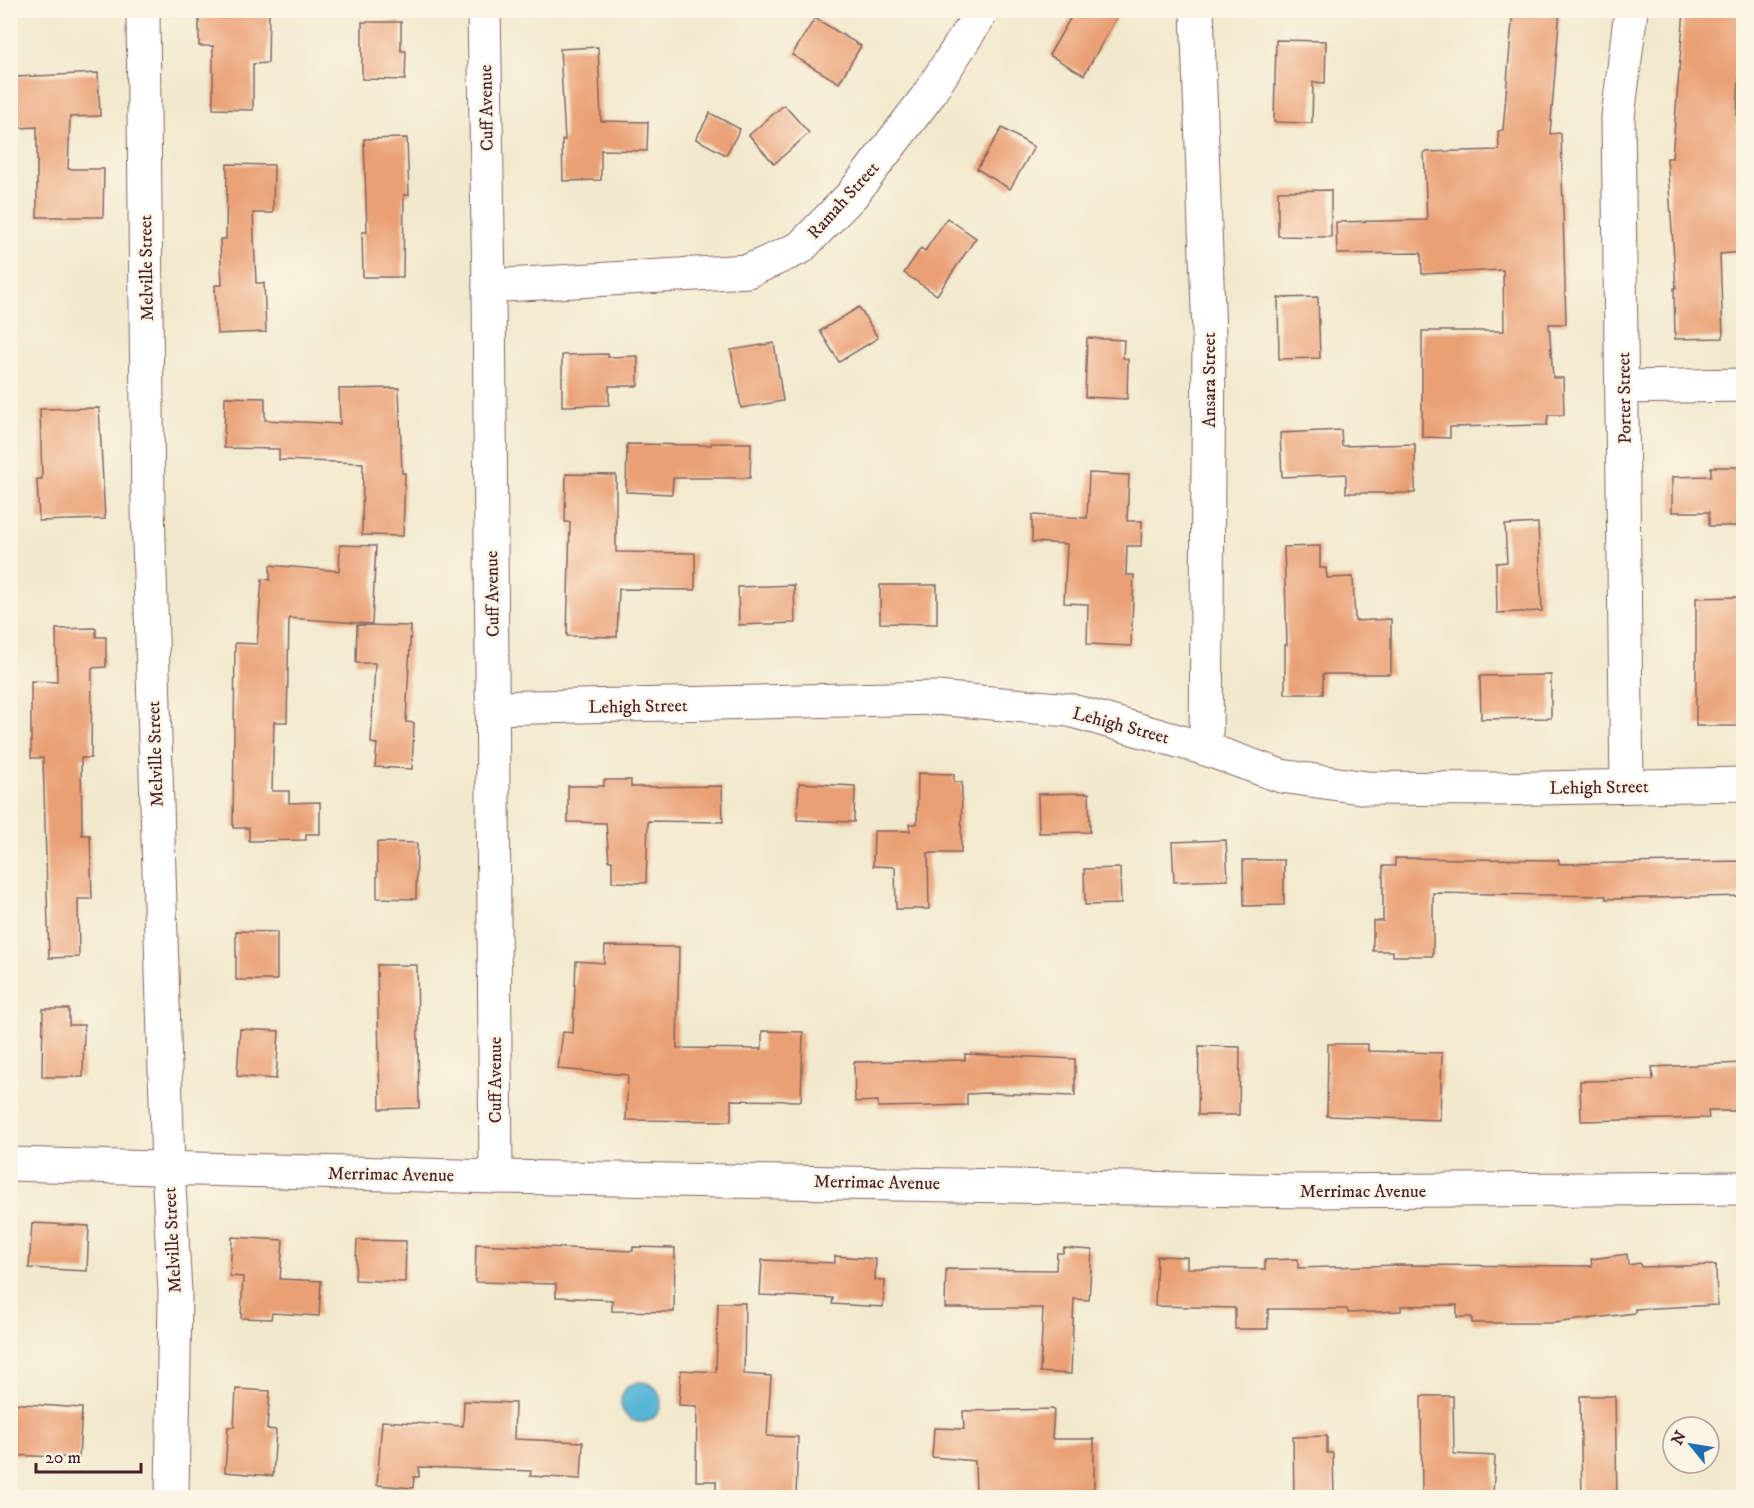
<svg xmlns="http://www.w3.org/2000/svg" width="1754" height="1508" font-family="'IM FELL DW Pica',serif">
<rect width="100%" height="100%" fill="#fcf5e5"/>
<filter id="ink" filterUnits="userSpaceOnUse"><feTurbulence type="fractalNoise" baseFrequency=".0167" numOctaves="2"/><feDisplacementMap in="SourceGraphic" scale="12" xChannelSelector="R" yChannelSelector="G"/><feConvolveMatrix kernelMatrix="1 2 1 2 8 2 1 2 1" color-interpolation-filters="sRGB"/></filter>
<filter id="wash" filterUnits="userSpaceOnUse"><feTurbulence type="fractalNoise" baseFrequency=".008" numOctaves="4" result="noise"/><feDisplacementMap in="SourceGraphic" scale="24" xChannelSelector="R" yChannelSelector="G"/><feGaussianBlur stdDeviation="1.35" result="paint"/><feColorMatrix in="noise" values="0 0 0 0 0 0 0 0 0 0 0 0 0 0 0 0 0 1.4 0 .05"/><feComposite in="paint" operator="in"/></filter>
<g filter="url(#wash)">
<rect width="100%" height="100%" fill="#f1e9cd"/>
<!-- water -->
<circle fill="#57b6d6" stroke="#506a80" stroke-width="1.5" cx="641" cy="1402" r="20"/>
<g id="blocks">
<!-- building -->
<g fill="#eaa075">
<polygon points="211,10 269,10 268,63 253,64 253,110 213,109 213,46 199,46 199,14 211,14"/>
<polygon points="1075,10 1121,10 1084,75 1049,55"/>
<polygon points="1513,10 1560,10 1550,134 1561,133 1566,324 1549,324 1553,378 1563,378 1564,415 1548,415 1547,425 1450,427 1450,438 1422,437 1422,331 1504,331 1503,270 1422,274 1421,253 1337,254 1336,222 1427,220 1424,152 1499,150 1498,131 1503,130"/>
<polygon points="1684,10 1743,10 1737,114 1743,252 1720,254 1723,338 1675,339 1674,288 1676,288 1667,158 1672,158"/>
<polygon points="815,18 861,46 839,83 792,55"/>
<polygon points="362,22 401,22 401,51 406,51 405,80 362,79"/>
<polygon points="1276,40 1326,41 1325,83 1313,82 1312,123 1274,122"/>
<polygon points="598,47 601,121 648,122 647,151 601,150 601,180 563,181 562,140 565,140 560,49"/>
<polygon points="98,73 100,116 70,117 68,169 104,169 103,217 37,217 37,127 19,128 16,77"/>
<polygon points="784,105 809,133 774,164 749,135"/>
<polygon points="710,113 740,129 726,155 696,139"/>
<polygon points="1002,128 1034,147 1010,189 977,169"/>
<polygon points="407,138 409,195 404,195 403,277 363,277 362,232 367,232 364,139"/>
<polygon points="227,164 274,165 273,213 253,213 256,283 264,283 266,332 217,334 215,285 222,285 220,239 226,239"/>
<polygon points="1331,190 1331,237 1278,236 1278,191"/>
<polygon points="947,218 976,238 937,295 904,273 921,248 925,251"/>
<polygon points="1318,297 1320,358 1279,359 1278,298"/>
<polygon points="859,307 878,338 839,362 820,331"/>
<polygon points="1087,338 1124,340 1123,358 1128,359 1127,399 1085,397"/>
<polygon points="774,343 783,401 741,408 731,350"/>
<polygon points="608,354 608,357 638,356 638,386 609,386 609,405 562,406 562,355"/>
<polygon points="399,388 402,473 405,473 403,536 362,535 363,463 279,460 279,449 224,448 225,397 265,398 265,420 340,424 339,389"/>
<polygon points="99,408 105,519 39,521 37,479 42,479 40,409"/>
<polygon points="1341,430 1342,446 1415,444 1415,493 1346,493 1346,474 1282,477 1280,433"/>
<polygon points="711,443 751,443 750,478 673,478 672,494 626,492 627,444 711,445"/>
<polygon points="1711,467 1743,467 1743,526 1709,526 1709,512 1672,512 1672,477 1711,476"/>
<polygon points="1089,473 1129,475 1127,521 1142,521 1141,546 1127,546 1126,575 1134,575 1131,646 1087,644 1088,604 1064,603 1067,544 1032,542 1032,515 1087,518"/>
<polygon points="566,474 616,475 616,552 695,553 695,590 619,589 617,637 567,636 570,522 565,522"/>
<polygon points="1538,523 1542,611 1497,613 1496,563 1507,562 1505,525"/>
<polygon points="340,545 376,546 372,624 289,618 287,722 274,722 272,791 289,791 289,803 320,802 320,834 306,834 306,840 249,841 249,828 233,828 235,643 257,644 262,579 270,580 270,565 339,571"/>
<polygon points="1320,546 1320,568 1326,568 1327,578 1353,577 1355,621 1391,619 1391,674 1323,674 1323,694 1285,694 1285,645 1287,645 1284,547"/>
<polygon points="794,585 795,623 739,625 738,587"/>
<polygon points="880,585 937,585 937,624 880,623"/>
<polygon points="1739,597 1743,726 1696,726 1696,598"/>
<polygon points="357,625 411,626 406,722 414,723 412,769 375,767 377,744 371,743 375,663 356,663"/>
<polygon points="96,628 96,637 106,637 106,667 92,668 91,758 81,758 82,835 90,835 92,899 78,899 79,957 49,958 43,758 31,758 31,681 57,682 56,629"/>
<polygon points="1551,675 1551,718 1481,719 1480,676"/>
<polygon points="918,773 954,774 954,782 962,782 961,853 928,853 929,909 896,909 895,867 873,866 874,831 910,831 909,824 917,824"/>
<polygon points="604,780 631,780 631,787 722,786 723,822 648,821 646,883 612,882 612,861 609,861 606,823 568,822 568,786 604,786"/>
<polygon points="799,783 855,786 854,822 797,820"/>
<polygon points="1089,793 1090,832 1039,833 1038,794"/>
<polygon points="1226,840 1228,880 1174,882 1172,842"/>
<polygon points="377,842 417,843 416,899 377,898"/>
<polygon points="1395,858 1559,860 1559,864 1743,861 1743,896 1606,899 1606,896 1433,893 1433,956 1393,956 1393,951 1373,951 1373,921 1383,921 1383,866 1395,866"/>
<polygon points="1243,860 1284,860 1284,905 1244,906"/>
<polygon points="1120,868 1121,904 1085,905 1084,869"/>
<polygon points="236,931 277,932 277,980 236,980"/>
<polygon points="605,946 679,947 677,1048 762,1049 762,1031 803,1032 801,1101 731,1100 731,1121 626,1120 628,1075 558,1069 563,1032 573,1033 576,961 604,963"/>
<polygon points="377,965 417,965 419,1108 380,1109"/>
<polygon points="43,1009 69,1009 69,1025 84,1025 83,1077 42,1077"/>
<polygon points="240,1029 279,1031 276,1079 237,1076"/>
<polygon points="1328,1044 1368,1044 1368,1051 1442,1053 1440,1120 1327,1116"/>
<polygon points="1199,1046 1240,1047 1239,1115 1198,1115"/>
<polygon points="965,1054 1075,1059 1075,1096 988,1093 967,1094 967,1105 931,1106 878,1107 878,1101 855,1102 854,1062 965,1060"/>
<polygon points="1743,1063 1743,1111 1708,1111 1709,1118 1581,1121 1580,1081 1653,1080 1652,1067"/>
<polygon points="32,1223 89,1226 87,1271 29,1268"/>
<polygon points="232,1237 283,1240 280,1279 321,1281 319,1316 272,1313 271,1319 241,1318 243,1277 230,1276"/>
<polygon points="357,1240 406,1241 405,1282 355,1280"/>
<polygon points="476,1244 633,1251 633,1247 675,1248 674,1312 612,1311 612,1300 556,1297 556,1284 475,1282"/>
<polygon points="1064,1248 1092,1250 1089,1300 1074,1299 1071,1374 1040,1372 1043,1308 945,1308 946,1269 1056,1270 1057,1253 1063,1253"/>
<polygon points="1627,1254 1628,1265 1640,1263 1641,1267 1716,1265 1717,1305 1635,1309 1635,1313 1553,1323 1472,1323 1472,1317 1457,1317 1457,1305 1401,1306 1401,1311 1348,1313 1347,1309 1268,1309 1268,1329 1235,1329 1235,1308 1155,1306 1157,1256 1187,1257 1187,1268 1265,1269 1265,1260 1298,1259 1298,1268 1398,1265 1592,1266 1591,1259"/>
<polygon points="835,1256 876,1259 875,1280 885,1281 883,1307 832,1304 833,1298 760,1295 762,1260 835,1263"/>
<polygon points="718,1303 745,1303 744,1374 771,1376 767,1436 798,1437 796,1497 716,1496 716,1481 696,1481 697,1406 679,1405 681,1370 716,1372"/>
<polygon points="236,1389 270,1391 267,1429 276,1430 273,1476 225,1472 228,1427 234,1427"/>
<polygon points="1421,1396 1453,1396 1454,1454 1495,1456 1493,1497 1422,1497"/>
<polygon points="1580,1396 1615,1396 1617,1497 1582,1497"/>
<polygon points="464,1401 515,1403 514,1439 583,1442 581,1479 530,1476 531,1471 419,1467 419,1477 414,1477 413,1488 377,1485 382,1421 463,1426"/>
<polygon points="10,1403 82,1408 79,1458 10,1455"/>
<polygon points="1054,1409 1052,1439 1094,1439 1094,1497 976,1497 975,1461 932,1457 934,1428 964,1429 963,1411"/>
<polygon points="1327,1436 1327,1453 1333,1453 1334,1497 1294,1497 1293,1437"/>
</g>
</g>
</g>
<g filter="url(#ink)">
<use href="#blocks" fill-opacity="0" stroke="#846664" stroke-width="1.5"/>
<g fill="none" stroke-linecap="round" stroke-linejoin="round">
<defs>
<g id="street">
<polyline points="143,10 148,508 168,1168 175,1292 172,1498"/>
<polyline points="484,10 489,286 496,1177"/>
<polyline points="1197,10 1209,336 1206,749"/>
<polyline points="489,286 748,271 800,248 852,195 927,97 983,10"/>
<polyline points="1624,387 1744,385"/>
<polyline points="493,708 936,698 1069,710 1206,749 1281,776 1367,788 1494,789 1744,784"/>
<polyline points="1627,786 1618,117 1631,10"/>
<polyline points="10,1164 496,1177 1303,1191 1744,1188"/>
</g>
</defs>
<!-- street casing -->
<use href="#street" stroke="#846664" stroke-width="35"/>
<!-- street -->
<use href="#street" stroke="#fff" stroke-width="33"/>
</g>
</g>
<g text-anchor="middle" stroke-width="5" stroke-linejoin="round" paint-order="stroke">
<!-- street labels -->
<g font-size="18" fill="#4a1f2b" stroke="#fcf5e5">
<text transform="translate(486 108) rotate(-91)" y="6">Cuff Avenue</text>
<text transform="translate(843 200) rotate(-48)" y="6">Ramah Street</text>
<text transform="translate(146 268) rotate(-91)" y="6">Melville Street</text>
<text transform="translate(1209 380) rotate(-90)" y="6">Ansara Street</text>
<text transform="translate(1624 398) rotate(-91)" y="6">Porter Street</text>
<text transform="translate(492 594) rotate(-91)" y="6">Cuff Avenue</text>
<text transform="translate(638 706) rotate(-1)" y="6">Lehigh Street</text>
<text transform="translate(1121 725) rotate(15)" y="6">Lehigh Street</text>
<text transform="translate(155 754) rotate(-92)" y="6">Melville Street</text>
<text transform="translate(1599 787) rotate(-1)" y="6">Lehigh Street</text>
<text transform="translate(495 1080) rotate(-90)" y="6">Cuff Avenue</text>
<text transform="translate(391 1174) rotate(1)" y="6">Merrimac Avenue</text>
<text transform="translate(877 1182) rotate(1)" y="6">Merrimac Avenue</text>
<text x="1363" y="1197">Merrimac Avenue</text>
<text transform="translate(172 1240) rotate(-93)" y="6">Melville Street</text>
</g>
</g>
<!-- margin -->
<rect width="1754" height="1508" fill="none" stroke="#fcf5e5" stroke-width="36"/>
<!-- north arrow -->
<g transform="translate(1691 1445) rotate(300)"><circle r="28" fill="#fcf5e5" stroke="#b59f9b" stroke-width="1.5"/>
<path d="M0-4.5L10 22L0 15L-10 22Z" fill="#1f6fb2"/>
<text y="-9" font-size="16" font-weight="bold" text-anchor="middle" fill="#4a1f2b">N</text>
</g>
<!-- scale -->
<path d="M36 1463v9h105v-9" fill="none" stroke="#4a1f2b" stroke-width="3"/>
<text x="45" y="1463" font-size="18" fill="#4a1f2b" stroke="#fcf5e5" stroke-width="4.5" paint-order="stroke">20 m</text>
</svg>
